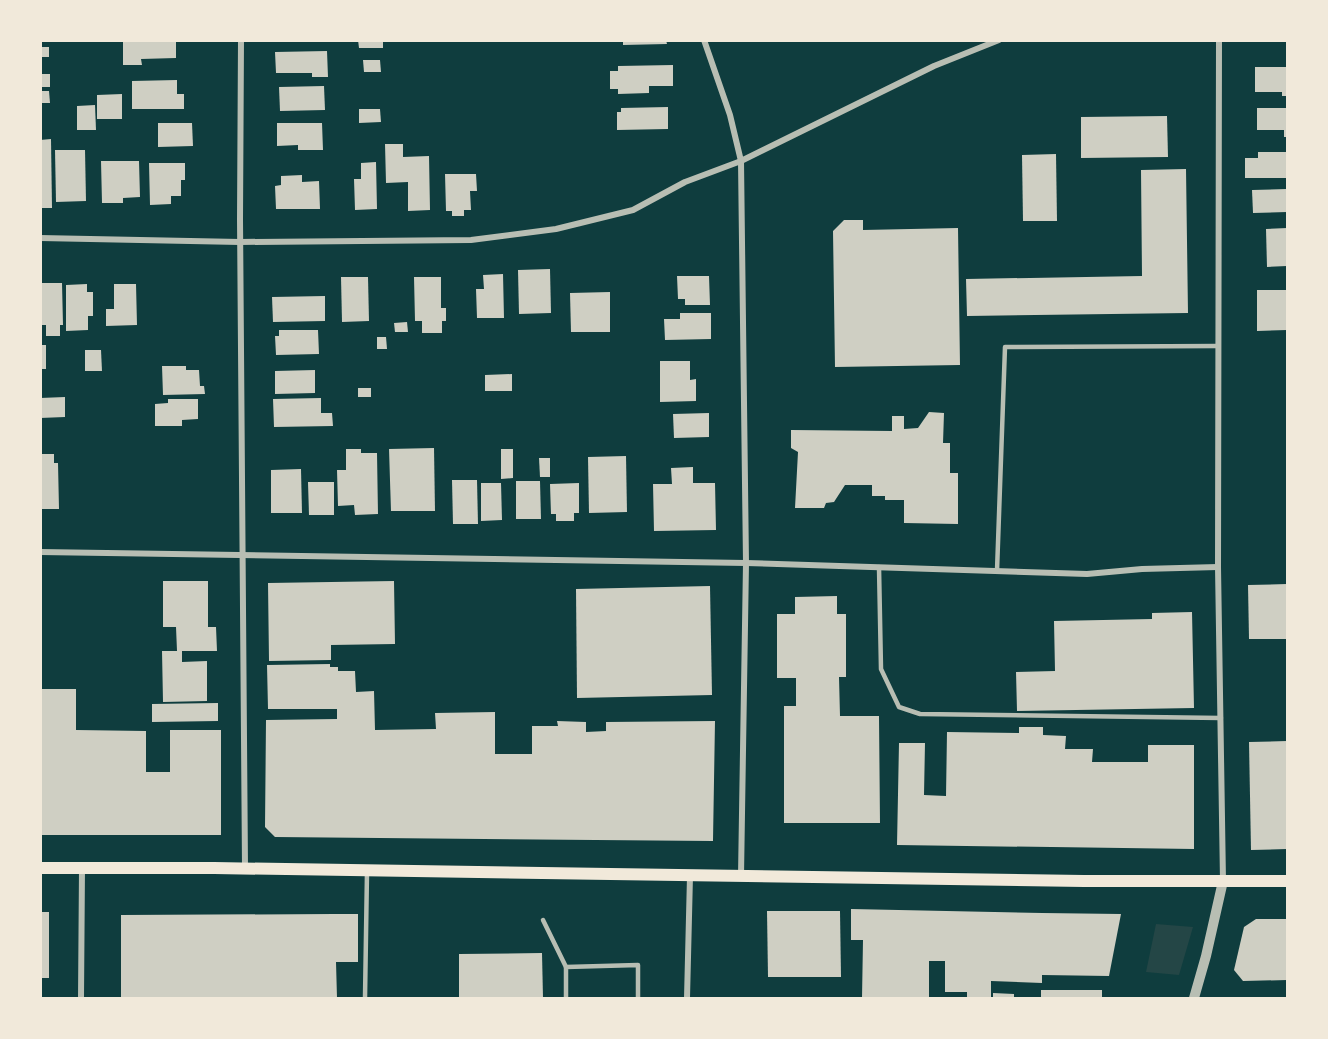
<svg xmlns="http://www.w3.org/2000/svg" width="1328" height="1039" font-family="Manrope,sans-serif">
<rect width="100%" height="100%" fill="#0f3d3e"/>
<!-- green -->
<polygon fill="#244646" points="1156,924 1193,927 1179,975 1146,972"/>
<!-- building -->
<g fill="#cfcfc3">
<polygon points="123,40 176,40 176,58 141,59 142,65 123,65"/>
<polygon points="358,40 383,40 383,48 359,48"/>
<polygon points="623,40 666,40 667,44 623,45"/>
<rect x="40" y="47" width="9" height="10"/>
<polygon points="327,51 328,77 312,77 312,73 276,73 275,52"/>
<polygon points="363,60 380,60 381,72 364,72"/>
<polygon points="673,65 673,86 649,86 649,93 618,94 618,89 610,89 610,71 618,71 618,66"/>
<polygon points="1255,67 1287,67 1287,96 1282,96 1282,92 1255,92"/>
<rect x="40" y="74" width="10" height="13"/>
<polygon points="177,80 177,94 184,94 184,109 132,109 132,81"/>
<polygon points="324,86 325,110 280,111 279,87"/>
<polygon points="40,91 49,91 50,103 41,103"/>
<polygon points="122,94 122,119 97,119 97,95"/>
<polygon points="95,105 96,130 77,130 77,106"/>
<polygon points="668,107 668,129 617,130 617,112 621,112 621,108"/>
<polygon points="1257,108 1287,108 1287,137 1284,137 1284,130 1257,130"/>
<polygon points="359,109 380,109 381,122 359,123"/>
<polygon points="1167,116 1168,157 1081,158 1081,117"/>
<polygon points="158,123 192,123 193,146 158,147"/>
<polygon points="277,123 322,123 323,150 298,150 298,145 277,146"/>
<polygon points="51,139 52,208 40,208 40,140"/>
<polygon points="385,144 403,144 403,157 429,156 430,210 408,211 408,182 386,183"/>
<polygon points="55,150 85,150 86,201 56,202"/>
<polygon points="1258,152 1287,152 1287,178 1245,178 1245,158 1258,158"/>
<polygon points="1056,154 1057,221 1023,221 1022,155"/>
<polygon points="101,161 139,161 140,197 123,198 123,203 102,203"/>
<polygon points="376,162 377,209 355,210 354,179 361,179 361,163"/>
<polygon points="149,163 185,163 185,180 181,180 181,196 171,196 171,204 150,205"/>
<polygon points="1186,169 1188,313 967,316 966,279 1142,276 1141,170"/>
<polygon points="445,174 476,174 477,191 470,191 471,210 464,210 464,216 452,216 452,211 446,211"/>
<polygon points="302,175 302,182 319,181 320,209 276,209 275,186 281,185 281,176"/>
<polygon points="1287,189 1287,212 1253,213 1252,190"/>
<polygon points="844,220 863,220 863,230 958,228 960,365 835,367 833,231"/>
<polygon points="1287,228 1287,266 1267,267 1266,229"/>
<polygon points="550,269 551,313 519,314 518,270"/>
<polygon points="503,274 504,318 477,318 476,289 484,289 483,275"/>
<polygon points="677,276 709,276 710,305 685,305 685,299 678,299"/>
<polygon points="341,277 368,277 369,321 342,322"/>
<polygon points="414,277 441,277 441,308 446,308 446,321 442,321 442,333 422,333 422,321 415,321"/>
<polygon points="40,283 62,283 63,325 60,325 60,336 46,336 46,325 40,325"/>
<polygon points="87,284 87,292 93,292 93,316 88,316 88,330 66,331 66,285"/>
<polygon points="114,284 136,284 137,325 106,326 106,309 114,309"/>
<polygon points="1257,290 1287,290 1287,330 1257,331"/>
<polygon points="610,292 610,332 571,332 570,293"/>
<polygon points="325,296 325,321 273,322 272,297"/>
<polygon points="680,313 711,313 711,339 665,340 664,319 680,319"/>
<polygon points="407,322 408,332 395,332 394,323"/>
<polygon points="279,330 318,330 319,354 276,355 275,336 279,336"/>
<polygon points="377,337 386,337 387,349 377,349"/>
<rect x="40" y="345" width="6" height="24"/>
<polygon points="85,350 101,350 102,371 85,371"/>
<polygon points="660,361 690,361 690,380 696,379 696,401 660,402"/>
<polygon points="162,366 186,366 186,370 199,370 200,386 204,386 205,394 163,395"/>
<polygon points="315,370 315,393 275,394 275,371"/>
<polygon points="512,374 512,391 485,391 485,375"/>
<rect x="358" y="388" width="13" height="9"/>
<polygon points="65,397 65,417 40,418 40,398"/>
<polygon points="321,398 321,413 332,413 333,426 274,427 273,399"/>
<polygon points="168,399 198,399 198,419 182,420 182,426 155,426 155,404 168,403"/>
<polygon points="929,412 944,413 943,443 950,443 950,473 958,473 958,524 904,523 904,500 885,500 885,496 872,496 872,485 845,485 834,502 826,503 824,508 795,508 798,452 791,448 791,430 892,431 892,416 904,416 904,429 918,428"/>
<polygon points="709,413 709,437 674,438 673,414"/>
<polygon points="434,448 435,511 391,511 389,449"/>
<polygon points="346,449 361,449 361,453 377,453 378,514 355,515 354,505 338,506 337,470 346,470"/>
<polygon points="501,449 513,449 513,478 501,479"/>
<polygon points="40,454 54,454 54,463 58,463 59,509 40,509"/>
<polygon points="626,456 627,512 589,513 588,457"/>
<polygon points="539,458 550,458 550,477 540,477"/>
<polygon points="693,467 693,483 715,483 716,530 654,531 653,484 672,484 671,468"/>
<polygon points="301,469 302,513 271,513 271,470"/>
<polygon points="452,480 477,480 478,524 453,524"/>
<polygon points="516,481 540,481 541,519 516,519"/>
<polygon points="308,482 334,482 334,515 309,515"/>
<polygon points="481,483 501,483 502,520 481,521"/>
<polygon points="579,483 579,513 574,513 574,521 556,521 556,514 551,514 550,484"/>
<polygon points="163,581 208,581 208,627 216,627 217,651 182,651 182,662 207,661 207,701 163,702 162,651 177,651 176,627 163,627"/>
<polygon points="394,581 395,644 331,645 331,660 269,661 268,583"/>
<polygon points="1287,584 1287,639 1249,639 1248,585"/>
<polygon points="710,586 712,695 577,698 576,589"/>
<polygon points="837,596 837,614 846,614 846,677 839,677 840,716 879,716 880,823 784,823 784,706 796,706 796,678 777,678 777,614 795,614 795,597"/>
<polygon points="1192,612 1194,708 1017,711 1016,672 1055,671 1054,621 1152,619 1152,613"/>
<polygon points="330,664 330,667 338,667 338,671 355,671 356,692 374,691 375,730 436,729 435,713 495,712 495,754 532,754 532,726 558,726 557,721 586,722 586,732 606,731 606,722 715,721 713,841 275,837 265,827 266,720 337,719 337,709 268,709 267,665"/>
<polygon points="40,689 76,689 76,730 146,731 146,772 170,772 170,730 221,730 221,835 40,835"/>
<polygon points="218,703 218,721 152,722 152,704"/>
<polygon points="1019,727 1043,727 1043,735 1066,736 1065,749 1093,749 1092,762 1148,762 1148,745 1194,745 1194,849 897,845 899,743 925,743 924,795 946,796 947,732 1019,733"/>
<polygon points="1287,741 1287,849 1251,850 1249,742"/>
<polygon points="851,909 1042,913 1121,914 1109,976 1042,975 1042,983 991,981 991,998 967,998 967,992 945,992 945,961 929,961 929,998 862,998 863,940 851,940"/>
<polygon points="767,911 840,911 841,977 768,977"/>
<rect x="40" y="912" width="9" height="66"/>
<polygon points="335,914 358,914 358,962 336,962 337,998 121,998 121,915"/>
<polygon points="1256,919 1287,919 1287,980 1243,981 1234,970 1244,927"/>
<polygon points="542,953 543,998 459,998 459,954"/>
<rect x="1041" y="990" width="61" height="8"/>
<polygon points="993,993 1014,994 1014,998 993,998"/>
</g>
<g fill="none" stroke-linecap="round" stroke-linejoin="round">
<!-- service -->
<g stroke="#b8beb3" stroke-width="4.5">
<polyline points="879,567 881,669 899,707 920,714 1221,718"/>
<polyline points="997,571 1005,347 1218,346"/>
<polyline points="543,920 566,967"/>
<polyline points="365,998 367,872"/>
<polyline points="566,998 566,967 638,965 638,998"/>
</g>
<!-- minor -->
<g stroke="#b8beb3" stroke-width="6">
<polyline points="241,40 240,219 245,868"/>
<polyline points="704,40 730,115 741,161 746,563 741,876"/>
<polyline points="1219,40 1218,567 1223,881"/>
<polyline points="40,238 240,242 471,240 556,229 633,210 685,182 741,161 934,66 999,40"/>
<polyline points="40,552 746,563 1087,574 1142,569 1218,567"/>
<polyline points="81,998 82,868"/>
<polyline points="687,998 690,876"/>
</g>
<!-- tertiary -->
<polyline stroke="#b8beb3" stroke-width="10" points="1194,998 1206,956 1223,881"/>
<!-- secondary -->
<polyline stroke="#f1e9da" stroke-width="12" points="40,868 214,868 1084,881 1288,881"/>
</g>
<!-- border -->
<rect width="1328" height="1039" fill="none" stroke="#f1e9da" stroke-width="84"/>
</svg>
